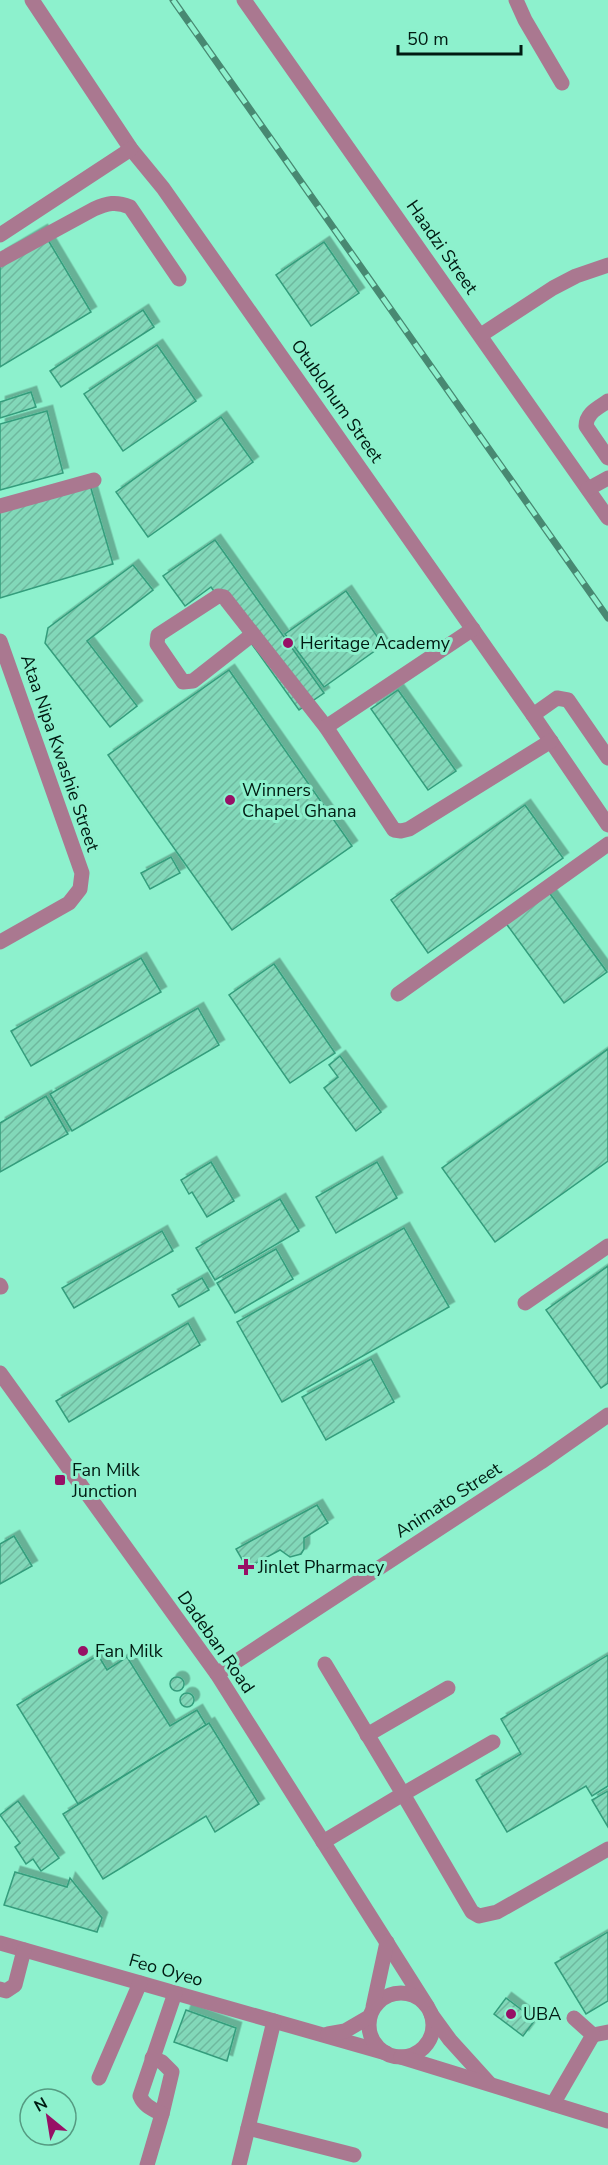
<svg xmlns="http://www.w3.org/2000/svg" width="608" height="2165" font-family="'Nunito Sans',sans-serif">
<defs>
<pattern id="building-hatch" width="6" height="6" patternUnits="userSpaceOnUse" patternTransform="scale(1.5)"><rect width="6" height="6" fill="#82d8b9"/><path d="M-1 1l2-2M0 6l6-6M5 7l2-2" fill="none" stroke="#6eb99e"/></pattern>
<filter id="shadow"><feDropShadow dx="5.5" dy="-5.5" stdDeviation="0" flood-color="#0004"/></filter>
</defs>
<rect width="100%" height="100%" fill="#8df1cd"/>
<!-- building -->
<g fill="url(#building-hatch)" stroke="#349d7c" stroke-width="1.5" filter="url(#shadow)">
<polygon points="42,230 91,312 0,367 0,255"/>
<polygon points="324,242 359,293 311,326 276,275"/>
<polygon points="143,310 154,327 61,387 50,371"/>
<polygon points="157,345 196,401 123,451 84,394"/>
<polygon points="31,392 36,407 0,418 0,402"/>
<polygon points="47,411 63,473 0,490 0,424"/>
<polygon points="221,417 253,462 148,537 116,492"/>
<polygon points="90,485 113,564 0,598 0,512"/>
<polygon points="215,540 324,693 299,710 211,587 185,606 163,576"/>
<polygon points="133,565 153,590 87,641 137,706 110,727 45,643 48,628"/>
<polygon points="346,591 383,645 324,687 285,634"/>
<polygon points="229,670 352,846 232,930 108,755"/>
<polygon points="398,690 456,771 428,790 371,709"/>
<polygon points="525,805 563,858 428,953 391,900"/>
<polygon points="171,857 180,873 150,889 141,873"/>
<polygon points="548,891 607,972 564,1003 505,922"/>
<polygon points="141,958 161,992 31,1066 11,1031"/>
<polygon points="274,964 335,1053 290,1083 229,995"/>
<polygon points="198,1008 219,1045 72,1131 50,1094"/>
<polygon points="608,1049 608,1161 495,1242 442,1168"/>
<polygon points="340,1056 381,1112 356,1131 324,1088 338,1077 329,1065"/>
<polygon points="46,1096 68,1134 0,1172 0,1123"/>
<polygon points="211,1162 234,1201 207,1217 192,1192 189,1194 181,1180"/>
<polygon points="377,1162 397,1198 336,1233 316,1197"/>
<polygon points="280,1199 299,1231 215,1280 196,1248"/>
<polygon points="404,1228 449,1307 282,1402 237,1322"/>
<polygon points="162,1231 173,1251 74,1308 62,1288"/>
<polygon points="276,1249 293,1279 235,1313 217,1283"/>
<polygon points="608,1266 608,1383 601,1388 546,1310"/>
<polygon points="202,1278 209,1290 179,1307 172,1295"/>
<polygon points="188,1323 200,1345 69,1422 56,1401"/>
<polygon points="371,1359 394,1402 326,1440 302,1397"/>
<polygon points="317,1505 328,1523 304,1538 304,1549 301,1554 290,1557 280,1550 247,1568 236,1549"/>
<polygon points="14,1536 32,1566 0,1584 0,1544"/>
<polygon points="98,1655 107,1670 127,1657 170,1726 197,1710 206,1725 78,1804 17,1705"/>
<polygon points="608,1655 608,1786 592,1796 586,1786 507,1832 476,1780 521,1754 501,1719"/>
<circle cx="177" cy="1684" r="7"/>
<circle cx="187" cy="1700" r="7"/>
<polygon points="209,1723 259,1804 215,1832 206,1816 103,1879 63,1814"/>
<polygon points="608,1791 608,1827 592,1800"/>
<polygon points="18,1801 59,1858 41,1871 33,1859 26,1864 15,1847 20,1843 0,1815"/>
<polygon points="15,1872 67,1887 70,1878 102,1918 97,1932 4,1905"/>
<polygon points="608,1932 608,2001 586,2014 555,1963"/>
<polygon points="506,1998 535,2020 523,2036 494,2014"/>
<polygon points="186,2010 236,2028 227,2061 174,2042"/>
</g>
<g fill="none" stroke-linecap="round" stroke-linejoin="round">
<!-- minor -->
<g stroke="#aa7890" stroke-width="15">
<polyline points="32,0 131,149 163,188 533,715 608,825"/>
<polyline points="244,0 608,518"/>
<polyline points="516,0 525,20 562,83"/>
<polyline points="0,235 131,149"/>
<path d="M 0,260 L 94,209 C 107,203 116,201 130,207 L 179,279"/>
<polyline points="481,335 553,288 576,276 608,265"/>
<path d="M 608,401 C 598,408 586,413 586,426 L 608,458"/>
<polyline points="588,489 608,478"/>
<polyline points="0,506 94,480"/>
<polyline points="253,634 193,681 183,682 157,644 158,635 218,596 224,597 326,727 394,830 401,831 409,829 551,741"/>
<polyline points="0,641 82,873 80,889 69,903 0,942"/>
<polyline points="533,715 557,698 568,700 608,758"/>
<polyline points="326,727 473,629"/>
<polyline points="398,994 608,844"/>
<polyline points="0,1285 1,1287"/>
<polyline points="525,1303 608,1246"/>
<polyline points="0,1373 217,1674 427,2006"/>
<polyline points="217,1674 541,1462 608,1415"/>
<polyline points="367,1735 448,1688"/>
<polyline points="493,1742 403,1794 472,1912 479,1916 497,1912 608,1849"/>
<polyline points="323,1842 403,1794 325,1664"/>
<polyline points="0,1943 386,2053"/>
<polyline points="0,1989 6,1991 15,1985 24,1950"/>
<circle cx="401" cy="2025" r="32"/>
<polyline points="373,2007 387,1942"/>
<polyline points="431,2014 450,2040 489,2083"/>
<polyline points="328,2034 345,2031 369,2017"/>
<polyline points="593,2035 608,2032"/>
<polyline points="401,2057 608,2121"/>
<polyline points="152,2058 162,2062 172,2072 162,2114"/>
<polyline points="99,2078 140,1983"/>
<polyline points="553,2104 593,2035 574,2018"/>
<polyline points="248,2128 354,2155"/>
<path d="M 147,2165 L 162,2114 C 152,2109 144,2106 140,2096 L 175,1993"/>
<polyline points="239,2165 274,2021"/>
</g>
<defs>
<polyline id="rail" points="173,0 608,618"/>
</defs>
<!-- rail casing -->
<use href="#rail" stroke="#488972" stroke-width="7"/>
<!-- rail -->
<use href="#rail" stroke="#8df1cd" stroke-width="4.5" stroke-dasharray="14" stroke-linecap="butt"/>
</g>
<!-- markers -->
<g fill="#971066" stroke="#8df1cd" stroke-width="2">
<circle cx="288" cy="643" r="6"/>
<circle cx="230" cy="800" r="6"/>
<rect x="54" y="1474" width="12" height="12" rx="3"/>
<path d="M243 1558h6v6h6v6h-6v6h-6v-6h-6v-6h6z"/>
<circle cx="83" cy="1651" r="6"/>
<circle cx="511" cy="2014" r="6"/>
</g>
<g text-anchor="middle" stroke-width="6" stroke-linejoin="round" paint-order="stroke">
<!-- street labels -->
<g font-size="18" fill="#001b12" stroke="#8df1cd">
<text transform="translate(442 247) rotate(55)" y="6">Haadzi Street</text>
<text transform="translate(337 401) rotate(55)" y="6">Otublohum Street</text>
<text transform="translate(60 753) rotate(71)" y="6">Ataa Nipa Kwashie Street</text>
<text transform="translate(448 1500) rotate(-33)" y="6">Animato Street</text>
<text transform="translate(216 1642) rotate(55)" y="6">Dadeban Road</text>
<text transform="translate(166 1970) rotate(16)" y="6">Feo Oyeo</text>
</g>
<!-- poi labels -->
<g font-size="18" fill="#001b12" stroke="#8df1cd" text-anchor="start">
<text x="300" y="649">Heritage Academy</text>
<text x="242" y="796">Winners<tspan x="242" dy="21">Chapel Ghana</tspan></text>
<text x="72" y="1476">Fan Milk<tspan x="72" dy="21">Junction</tspan></text>
<text x="258" y="1573">Jinlet Pharmacy</text>
<text x="95" y="1657">Fan Milk</text>
<text x="523" y="2020">UBA</text>
</g>
</g>
<!-- north arrow -->
<g transform="translate(48 2117) rotate(330)"><circle r="28" fill="#8df1cd" stroke="#559b82" stroke-width="1.5"/>
<path d="M0-4.5L10 22L0 15L-10 22Z" fill="#971066"/>
<text y="-9" font-size="16" font-weight="bold" text-anchor="middle" fill="#001b12">N</text>
</g>
<!-- scale -->
<path d="M398 45v9h123v-9" fill="none" stroke="#001b12" stroke-width="3"/>
<text x="407" y="45" font-size="18" fill="#001b12" stroke="#8df1cd" stroke-width="4.5" paint-order="stroke">50 m</text>
</svg>
